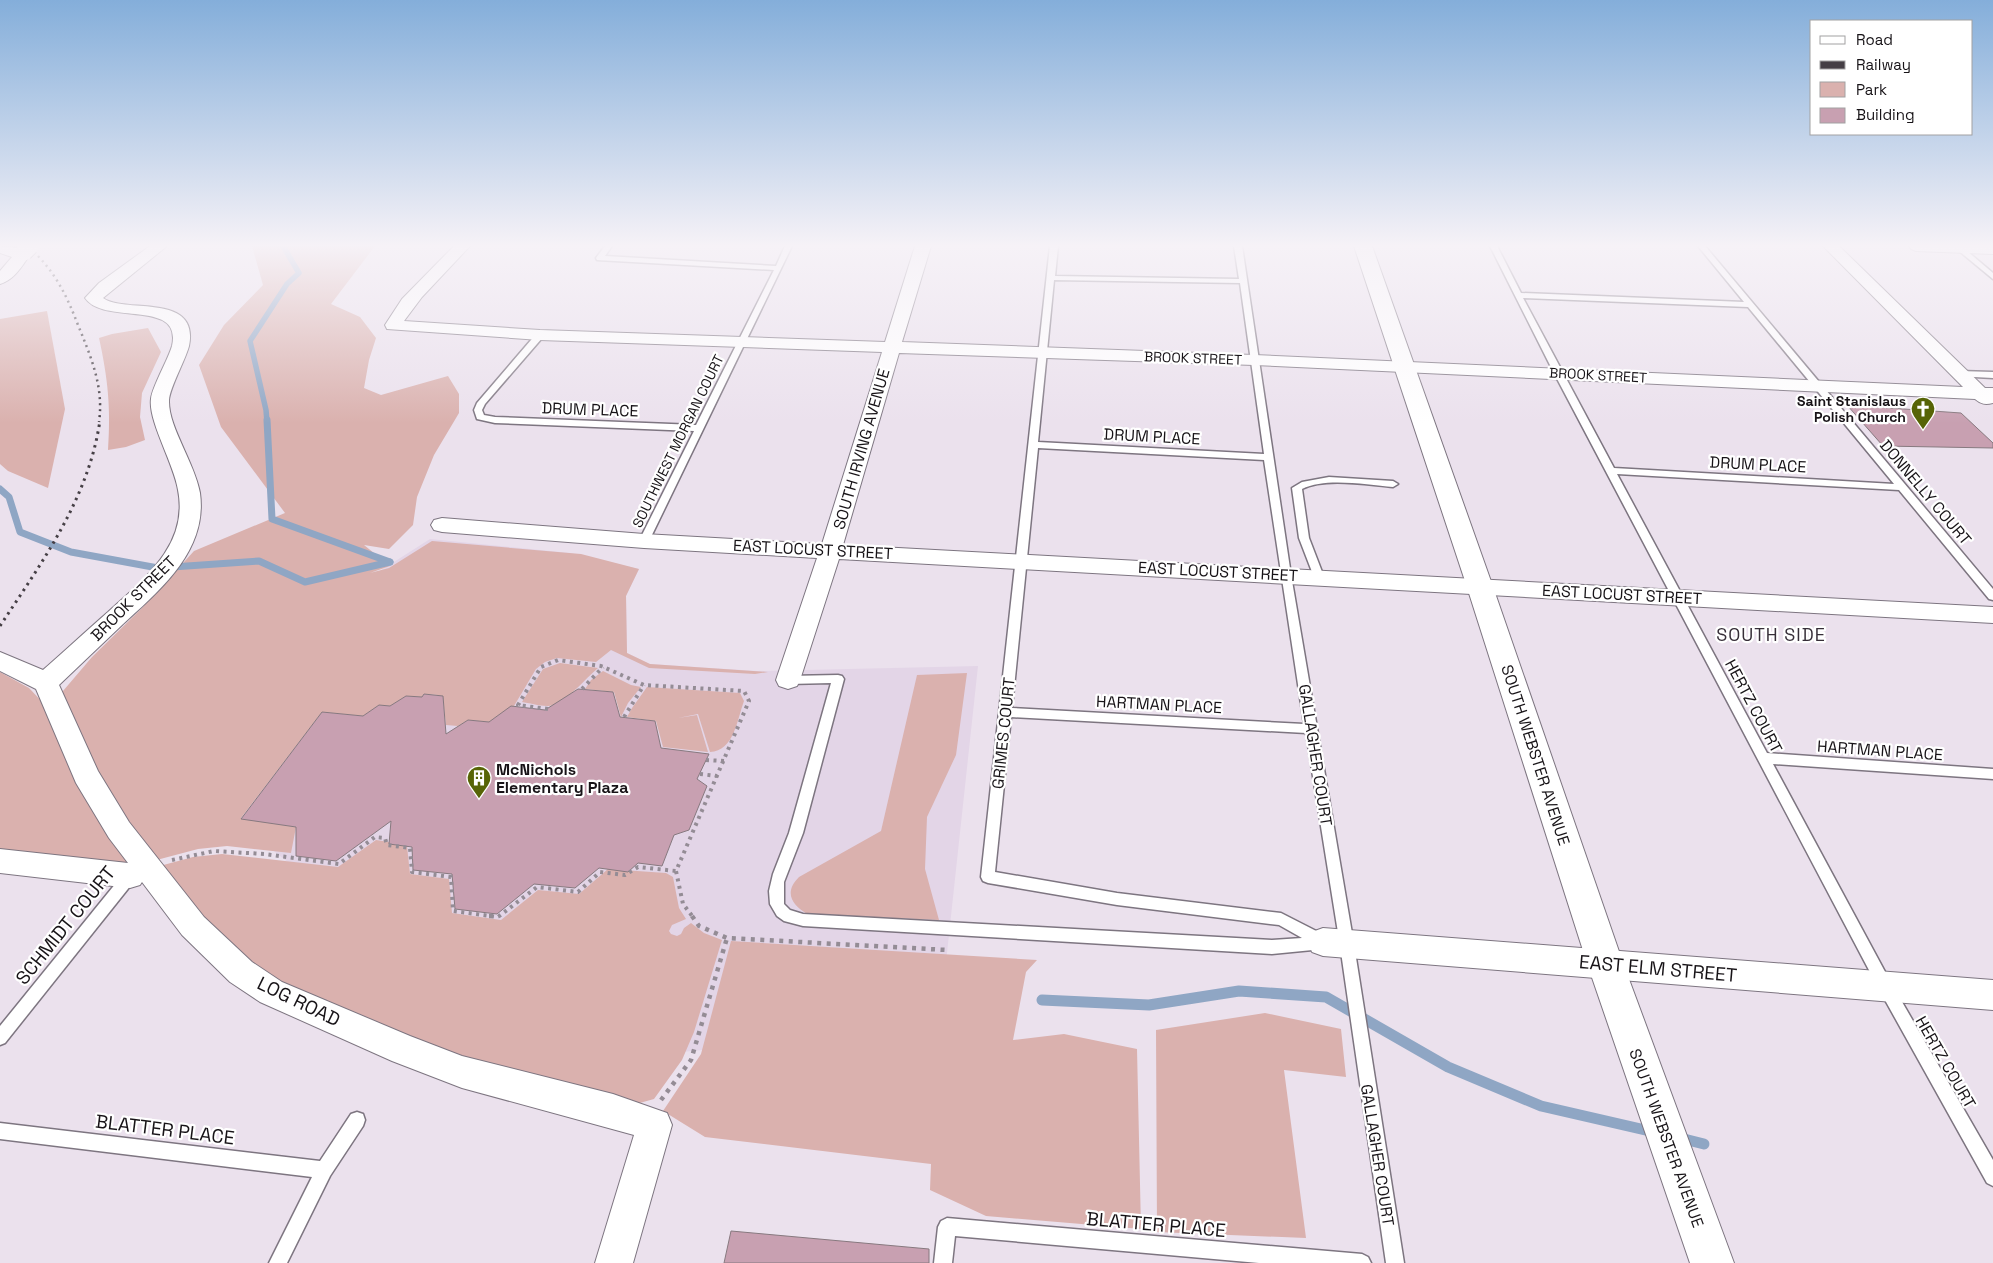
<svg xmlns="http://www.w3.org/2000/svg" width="1993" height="1263" font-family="'Space Grotesk',sans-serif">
<rect width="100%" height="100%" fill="#ebe1ed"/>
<!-- built -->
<polygon fill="#e3d5e7" points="430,539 570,553 639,569 626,596 627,653 650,664 757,671 978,666 939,1027 682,1052 334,899 216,805 131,698 350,590"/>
<!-- green -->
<g fill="#dab1ae">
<polygon points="252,246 375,246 331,304 360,317 376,338 369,360 364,388 381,395 448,376 459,394 459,413 434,455 417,497 413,525 389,549 364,545 390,566 370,573 389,568 432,541 581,554 639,569 626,596 627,653 650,664 768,672 755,674 649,668 611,650 596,662 557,658 545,662 536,669 514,706 489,722 468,720 458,726 446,725 443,699 437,699 438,695 424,694 422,697 406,696 390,706 379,705 363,716 322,712 241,818 296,827 291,853 227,846 198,849 149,862 101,793 59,700 63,691 92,657 141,609 194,551 285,513 221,427 199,365 224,325 263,285"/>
<polygon points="47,311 65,409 48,488 8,471 0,464 0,319"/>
<path d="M 148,328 L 161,352 L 142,393 L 140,417 L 145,440 L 126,447 L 108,450 C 111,408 108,379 99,338 L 112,334 Z"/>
<path d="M 560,663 L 598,668 C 584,680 570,698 553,705 C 546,708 530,703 522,702 L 543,669 Z"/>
<polygon points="603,671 631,685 641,687 628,703 621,717 614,692 585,689 591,680"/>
<polygon points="0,672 29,688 49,709 132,864 0,855"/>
<path d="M 967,673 L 956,755 L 927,817 L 925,869 L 939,920 L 807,914 C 791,904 784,892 799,877 L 881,831 L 917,675 Z"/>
<path d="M 647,687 L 740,693 L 744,701 C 737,720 734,751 710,752 L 698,714 L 678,718 L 697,715 L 708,752 L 663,747 L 656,721 L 627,717 L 632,708 Z"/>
<polygon points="376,840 389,842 389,844 407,846 410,874 449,879 452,913 501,920 538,890 579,894 608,869 666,873 673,877 679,908 686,919 672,925 669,931 671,934 677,936 681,934 684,928 691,923 704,933 722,940 694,1032 682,1060 654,1099 618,1109 453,1064 233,960 156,867 193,857 222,854 338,867"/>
<polygon points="731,941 1037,960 1026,972 1013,1040 1064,1034 1137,1049 1141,1229 986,1216 930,1190 931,1164 705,1137 663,1111 701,1054"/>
<polygon points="1265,1013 1341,1029 1346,1077 1284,1070 1306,1238 1157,1232 1156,1030"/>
</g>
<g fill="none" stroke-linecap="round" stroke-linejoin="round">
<!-- stream-far2 -->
<polyline stroke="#8fa6c4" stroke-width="5.5" points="267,422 266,410 250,341 287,284 299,273 283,246"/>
<!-- stream-far1 -->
<g stroke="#8fa6c4" stroke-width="7">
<polyline points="267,420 272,519 390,562"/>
<polyline points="0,489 9,497 20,532 71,552 158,568 259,561 305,582 390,562"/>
</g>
<!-- stream -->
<g stroke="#8fa6c4" stroke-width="11">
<polyline points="1042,1000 1149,1005 1239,991 1326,997 1448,1067 1541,1106 1654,1132"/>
<polyline points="1680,1138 1704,1144"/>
</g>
</g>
<!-- building -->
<g fill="#c8a0b1" stroke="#87797f">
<polygon points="1847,405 1961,413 1993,443 1993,448 1883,446"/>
<polygon points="578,689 613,692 620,717 655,721 661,748 709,754 697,779 707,786 689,830 674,835 662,866 638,863 628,872 599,868 575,888 534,884 497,914 455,909 452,874 413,870 412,847 389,844 391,821 336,861 296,856 296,827 241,819 322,712 363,716 379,705 390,706 406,696 422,697 424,694 443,696 446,734 468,720 489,722 511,706 545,710"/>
<polygon points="731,1231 929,1249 929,1263 724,1263"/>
</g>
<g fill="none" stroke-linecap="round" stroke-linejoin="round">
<defs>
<g id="service">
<polygon points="605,246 612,246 605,256 776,266 785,246 792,246 649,541 644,544 639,541 694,431 495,423 477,419 474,410 477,403 537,333 540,333 544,335 543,337 485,404 482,410 484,415 495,417 696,425 774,270 597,260 596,258"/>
<path d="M 1050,246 L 1058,246 L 1055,276 L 1239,279 L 1234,246 L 1242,246 L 1291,575 L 1354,945 L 1404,1263 L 1386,1263 L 1340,945 L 1306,733 L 1011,717 L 995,872 L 1117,893 L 1281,913 L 1328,937 L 1330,942 L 1328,947 L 1323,949 L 1272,954 L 803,926 L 784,921 L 777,916 L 770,904 L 769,891 L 773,874 L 789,833 L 831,683 L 788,684 L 784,683 L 782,680 L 784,677 L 788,676 L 838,675 L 842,676 L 844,679 L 803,833 L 784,882 L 784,904 L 790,910 L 803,914 L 1272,940 L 1302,938 L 1279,925 L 1117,905 L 988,883 L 983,881 L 981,877 ZM 1054,280 L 1240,283 L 1264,454 L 1038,442 ZM 1038,448 L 1264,460 L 1304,724 L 1012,708 Z"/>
<path d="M 1490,246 L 1497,246 L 1521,293 L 1744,302 L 1698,246 L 1705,246 L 1993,589 L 1993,600 L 1989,599 L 1899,490 L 1617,474 L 1767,753 L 1993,769 L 1993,779 L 1773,764 L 1890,981 L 1993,1160 L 1993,1186 L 1987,1183 L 1880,991 L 1554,373 ZM 1523,298 L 1748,307 L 1894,484 L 1614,468 Z"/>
<polygon points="1953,246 1961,246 1993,273 1993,279"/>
<polygon points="1959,371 1993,372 1993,378 1956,376 1956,372"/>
<path d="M 1329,477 L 1393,481 L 1398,484 L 1393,487 C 1367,485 1326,477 1302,489 L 1309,538 L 1324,577 L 1319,581 L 1314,577 L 1299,538 L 1292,488 L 1302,482 Z"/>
<polygon points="130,870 135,872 137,876 135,880 5,1043 0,1045 0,1026 125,872"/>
<polygon points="357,1112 363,1114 365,1120 363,1126 330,1176 287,1263 269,1263 312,1177 0,1139 0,1123 320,1161 351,1114"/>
<polygon points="947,1218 1362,1254 1368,1257 1371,1263 1259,1263 955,1236 952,1263 934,1263 938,1227 941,1221"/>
</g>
<g id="minor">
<path d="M 0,246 L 29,249 L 32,252 C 23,264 15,280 0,284 L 0,271 L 12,257 L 0,253 Z"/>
<path d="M 150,246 L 167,246 L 103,298 C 125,314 200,292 189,346 C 185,361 170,387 169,400 C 168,427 195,463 200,493 C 208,551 160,590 122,625 C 101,645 80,665 59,685 L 98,771 L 129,822 L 204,917 L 252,962 L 282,982 L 410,1036 L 462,1056 L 613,1094 L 667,1113 L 672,1125 L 633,1263 L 595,1263 L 634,1135 L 462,1088 L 392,1061 L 260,1002 L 230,982 L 182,935 L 142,882 L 140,885 L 130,888 L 0,873 L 0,849 L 128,863 L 109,838 L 76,783 L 36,689 L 0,671 L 0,652 L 43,670 C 65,651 86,631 108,612 C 144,579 189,545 178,490 C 174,464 148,421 151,399 C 152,387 168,360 172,346 C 183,298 104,326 85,298 L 99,283 Z"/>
<path d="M 454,246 L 470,246 L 422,297 L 404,321 L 540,330 L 885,342 L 915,246 L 931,246 L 902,342 L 1254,355 L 1963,387 L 1823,246 L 1839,246 L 1985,388 L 1993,388 L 1993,403 C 1985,405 1981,404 1975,399 L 1254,365 L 899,353 L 843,545 L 1993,607 L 1993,623 L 839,559 L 800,680 L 797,686 L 788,689 L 779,686 L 776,680 L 817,558 L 644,548 L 442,532 L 434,530 L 431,525 L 434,520 L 442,518 L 644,534 L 822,544 L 882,352 L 540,340 L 387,329 L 385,325 L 402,299 Z"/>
<polygon points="1909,246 1993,246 1993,254 1916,251 1911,249"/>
<polygon points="1323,928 1993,980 1993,1010 1323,956 1312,952 1308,942 1312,932"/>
</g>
<polygon id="tertiary" points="1354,246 1372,246 1493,587 1623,963 1734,1263 1690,1263 1587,963 1467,587"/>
</defs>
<!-- service casing -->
<use href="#service" stroke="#7d7580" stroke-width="3"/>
<!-- minor casing -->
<use href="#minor" stroke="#7d7580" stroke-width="2"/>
<!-- tertiary casing -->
<use href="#tertiary" stroke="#7d7580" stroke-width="2"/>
<!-- path-far1 -->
<g stroke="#948c95" stroke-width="4" stroke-dasharray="3 4.5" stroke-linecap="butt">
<polyline points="582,689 603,667"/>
<polyline points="548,709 518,705 541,667 558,660 601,666 644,685 744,691 749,701 676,871 683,904 693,917"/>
<polyline points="624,717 644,685"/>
<polyline points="706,760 724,761"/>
<polyline points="700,774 717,776"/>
<polyline points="172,860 214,851 264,854 339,864 375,837 385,838 387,845 410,848 412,872 451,877 453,911 498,917 537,887 578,892 600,872 625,875 638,867 676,871"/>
</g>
<!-- path -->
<g stroke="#948c95" stroke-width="4.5" stroke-dasharray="4 5.5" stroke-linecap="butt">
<polyline points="489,916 499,916"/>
<polyline points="692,916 699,926 727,938 947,950"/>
<polyline points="661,1100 691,1060 727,938"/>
</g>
<!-- service -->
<use href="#service" fill="#fff" fill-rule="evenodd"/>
<!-- minor -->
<use href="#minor" fill="#fff" fill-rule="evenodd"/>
<!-- tertiary -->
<use href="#tertiary" fill="#fff" fill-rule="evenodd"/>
<!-- rail-far1 -->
<path stroke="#453f45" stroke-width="2.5" stroke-dasharray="2 4" stroke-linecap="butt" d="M 38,256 C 58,277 68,299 78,325 C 91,357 104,387 99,422"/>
<!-- rail -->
<path stroke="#453f45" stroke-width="3" stroke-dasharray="2.5 4.5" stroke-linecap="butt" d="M 0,626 C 42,562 89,498 100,420"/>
<defs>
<polyline id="minor-bridge" points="24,252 30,246"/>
</defs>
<!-- minor-bridge casing -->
<use href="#minor-bridge" stroke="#7d7580" stroke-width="19" stroke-linecap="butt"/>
<!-- minor-bridge -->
<use href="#minor-bridge" stroke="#fff" stroke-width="17"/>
</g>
<!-- sky -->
<linearGradient id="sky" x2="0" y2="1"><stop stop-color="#84aeda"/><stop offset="0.58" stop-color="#f6f2f7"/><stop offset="1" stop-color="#f6f2f7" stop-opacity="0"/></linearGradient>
<rect width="1993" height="423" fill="url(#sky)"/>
<!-- icons -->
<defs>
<symbol id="church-pin" viewBox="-11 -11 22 30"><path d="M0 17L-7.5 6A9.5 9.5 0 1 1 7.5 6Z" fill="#576406" stroke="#fff"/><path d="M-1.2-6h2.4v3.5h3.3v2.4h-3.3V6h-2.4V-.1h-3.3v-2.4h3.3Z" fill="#fff"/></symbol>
<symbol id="building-pin" viewBox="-11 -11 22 30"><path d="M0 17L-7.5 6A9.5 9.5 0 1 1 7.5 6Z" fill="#576406" stroke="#fff"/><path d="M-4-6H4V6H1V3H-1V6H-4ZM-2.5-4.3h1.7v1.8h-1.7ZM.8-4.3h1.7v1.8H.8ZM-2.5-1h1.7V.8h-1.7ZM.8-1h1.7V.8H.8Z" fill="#fff"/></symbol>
</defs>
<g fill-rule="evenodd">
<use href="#church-pin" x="1909" y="395" width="28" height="38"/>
<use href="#building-pin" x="465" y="764" width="28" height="38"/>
</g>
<g text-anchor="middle" stroke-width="4.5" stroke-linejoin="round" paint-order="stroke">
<!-- far-street labels -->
<g font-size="14" fill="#171317" stroke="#fff">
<text transform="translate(1193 358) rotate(2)" y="5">BROOK STREET</text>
<text transform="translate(1598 375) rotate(3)" y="5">BROOK STREET</text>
<text transform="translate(678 441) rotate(-64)" y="5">SOUTHWEST MORGAN COURT</text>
</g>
<!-- far-poi labels -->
<g font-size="14" font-weight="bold" fill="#171317" stroke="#fff" text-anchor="end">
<text x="1906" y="406">Saint Stanislaus<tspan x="1906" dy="16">Polish Church</tspan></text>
</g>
<!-- street labels -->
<g font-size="16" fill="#171317" stroke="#fff">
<text transform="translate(590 409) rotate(2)" y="6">DRUM PLACE</text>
<text transform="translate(1152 436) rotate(3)" y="6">DRUM PLACE</text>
<text transform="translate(861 449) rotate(-74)" y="6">SOUTH IRVING AVENUE</text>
<text transform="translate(1758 464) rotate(3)" y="6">DRUM PLACE</text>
<text transform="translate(1926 492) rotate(50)" y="6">DONNELLY COURT</text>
<text transform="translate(813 549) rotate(3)" y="6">EAST LOCUST STREET</text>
<text transform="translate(1218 571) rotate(3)" y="6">EAST LOCUST STREET</text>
<text transform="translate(1622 594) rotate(3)" y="6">EAST LOCUST STREET</text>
<text transform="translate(133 598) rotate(-45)" y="6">BROOK STREET</text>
<text transform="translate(1159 704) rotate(3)" y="6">HARTMAN PLACE</text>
<text transform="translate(1754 706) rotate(62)" y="6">HERTZ COURT</text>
<text transform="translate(1003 733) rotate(-84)" y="6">GRIMES COURT</text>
<text transform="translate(1880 750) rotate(4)" y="6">HARTMAN PLACE</text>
<text transform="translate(1316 755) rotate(81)" y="6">GALLAGHER COURT</text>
<text transform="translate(1536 755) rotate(72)" y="6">SOUTH WEBSTER AVENUE</text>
<text transform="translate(1946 1062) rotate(60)" y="6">HERTZ COURT</text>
<text transform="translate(1667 1138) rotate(70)" y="6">SOUTH WEBSTER AVENUE</text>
<text transform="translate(1378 1155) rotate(81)" y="6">GALLAGHER COURT</text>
</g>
<!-- poi labels -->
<g font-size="16" font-weight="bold" fill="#171317" stroke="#fff" text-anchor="start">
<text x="496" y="775">McNichols<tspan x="496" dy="18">Elementary Plaza</tspan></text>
</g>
<!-- neighbourhood labels -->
<g font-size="18" letter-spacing="1" fill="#362e38" stroke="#fff">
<text x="1771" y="641">SOUTH SIDE</text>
</g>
<!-- near-street labels -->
<g font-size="19" fill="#171317" stroke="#fff">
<text transform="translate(65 925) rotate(-51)" y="7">SCHMIDT COURT</text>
<text transform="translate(1658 968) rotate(5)" y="7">EAST ELM STREET</text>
<text transform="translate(299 1001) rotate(26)" y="7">LOG ROAD</text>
<text transform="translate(165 1129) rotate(7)" y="7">BLATTER PLACE</text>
<text transform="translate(1156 1224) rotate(5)" y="7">BLATTER PLACE</text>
</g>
</g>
<!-- legend -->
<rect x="1810" y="20" width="162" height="115" fill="#ffffff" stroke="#a2a1a2"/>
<rect x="1820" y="36" width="25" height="8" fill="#ffffff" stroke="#a2a1a2"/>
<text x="1856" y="45" font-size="15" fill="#171317">Road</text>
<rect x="1820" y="61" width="25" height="8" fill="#453f45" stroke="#a2a1a2"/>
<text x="1856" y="70" font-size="15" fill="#171317">Railway</text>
<rect x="1820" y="82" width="25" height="15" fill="#dab1ae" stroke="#a2a1a2"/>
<text x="1856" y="95" font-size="15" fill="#171317">Park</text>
<rect x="1820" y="108" width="25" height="15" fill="#c8a0b1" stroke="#a2a1a2"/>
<text x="1856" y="120" font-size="15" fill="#171317">Building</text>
</svg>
